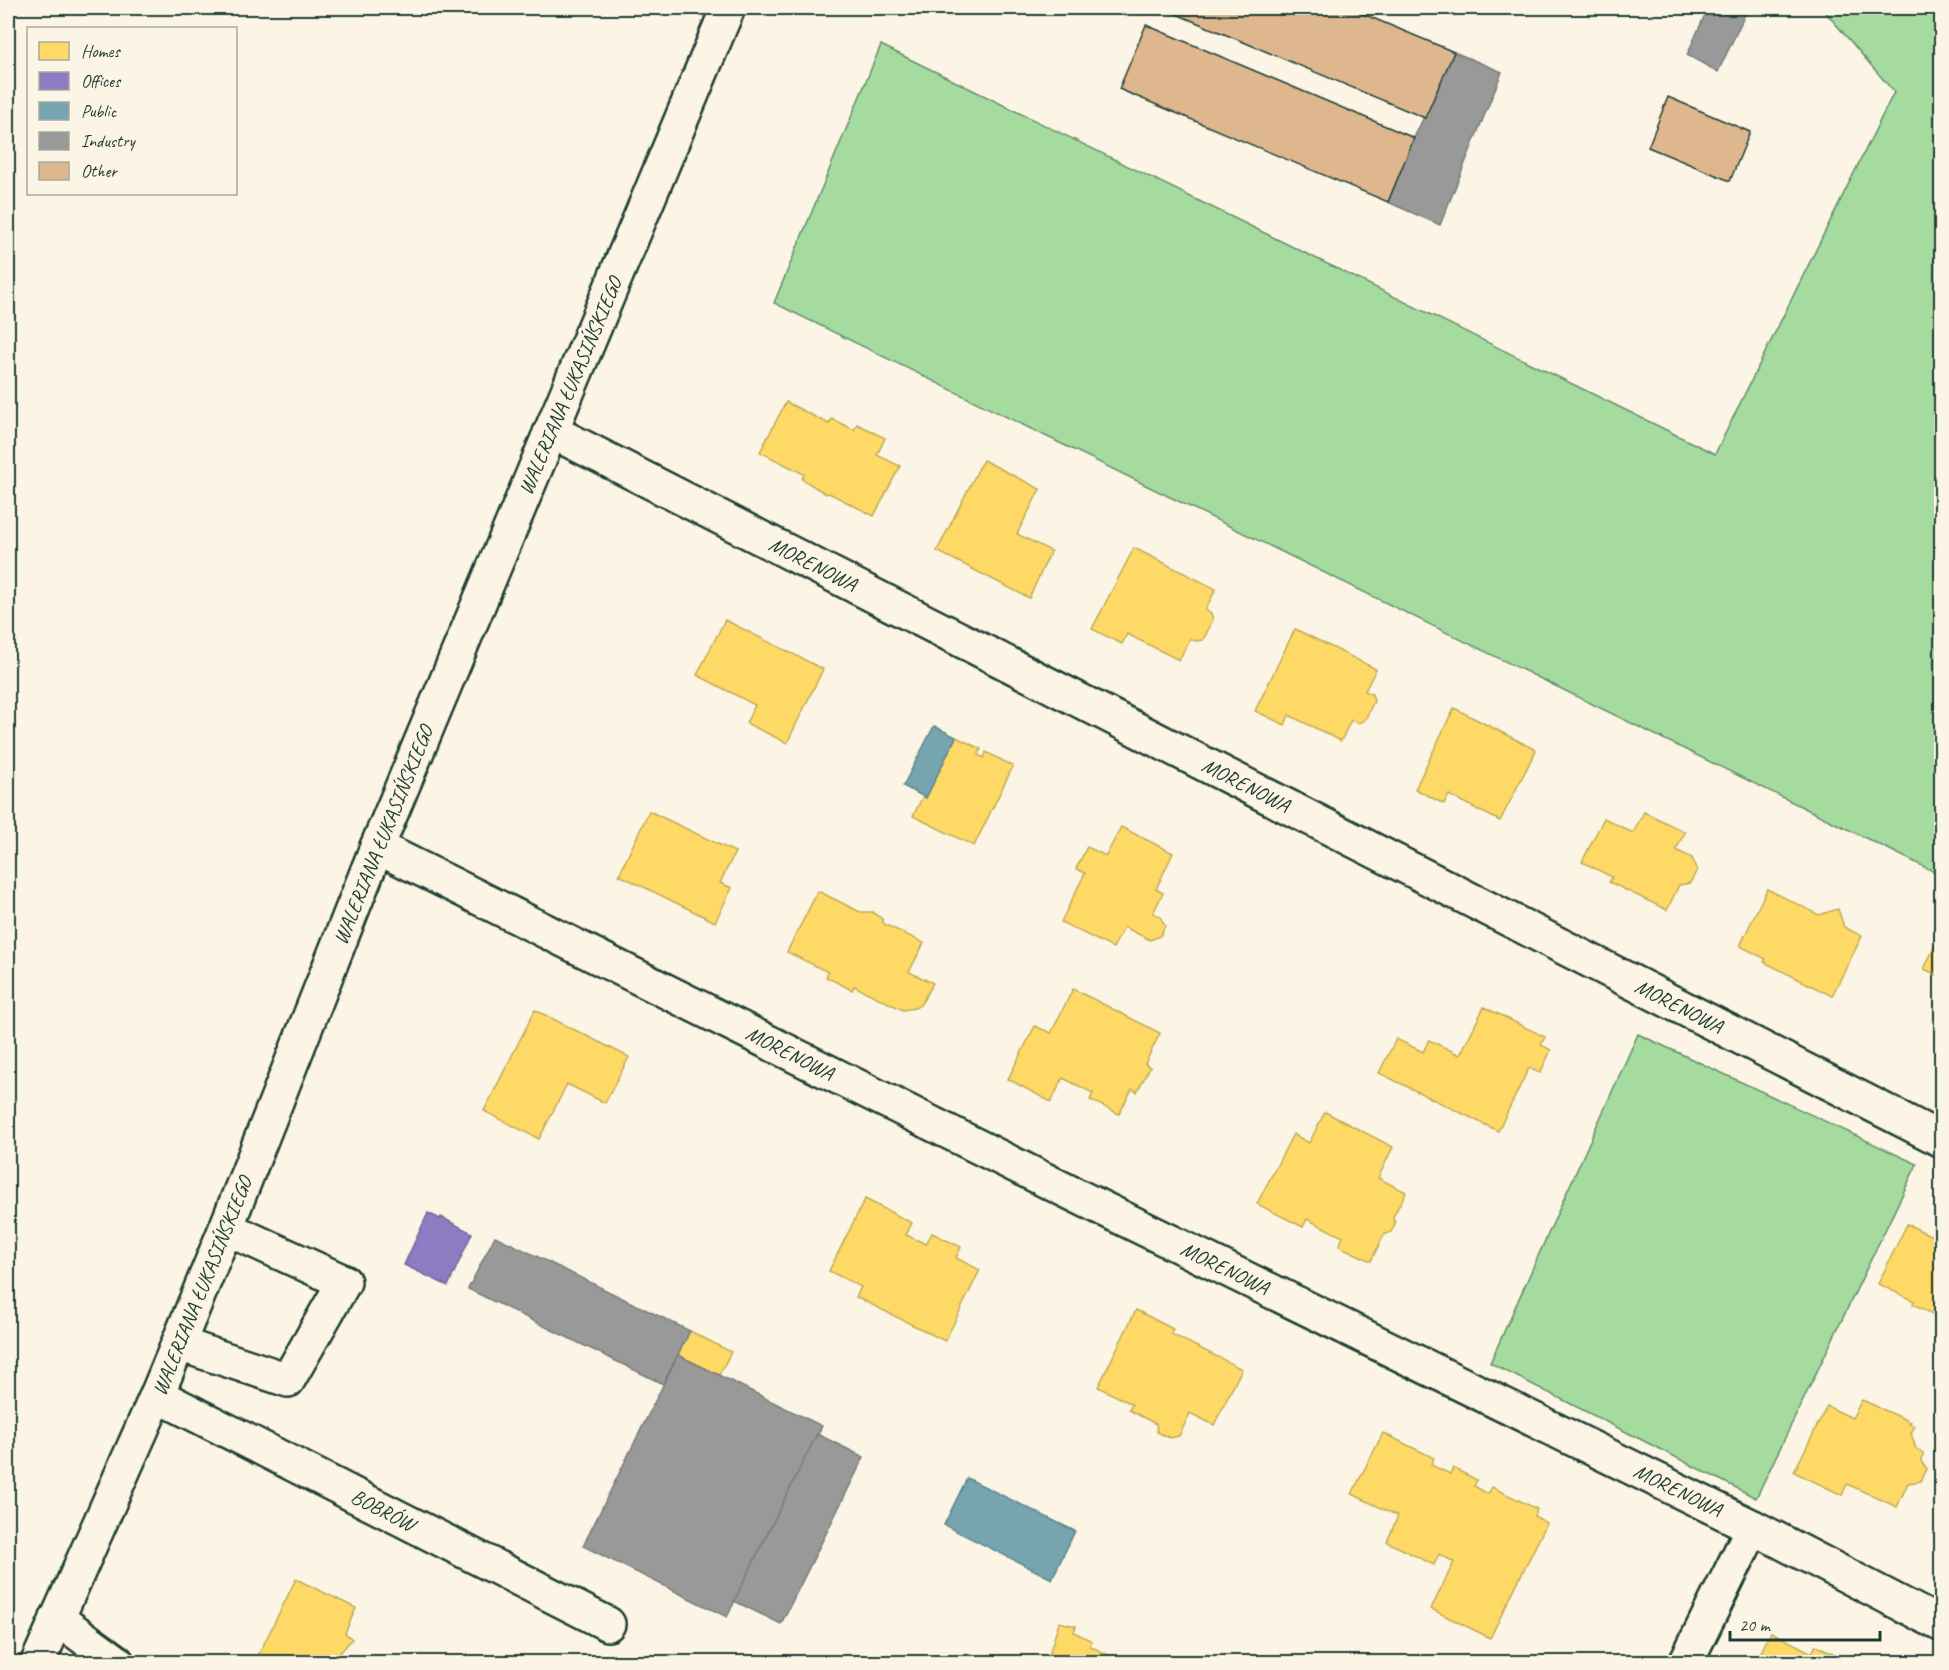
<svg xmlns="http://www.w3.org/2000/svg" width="1949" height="1670" font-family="Caveat,sans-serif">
<rect width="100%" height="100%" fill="#fcf5e5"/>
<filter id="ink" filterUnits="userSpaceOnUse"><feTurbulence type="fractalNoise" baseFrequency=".0167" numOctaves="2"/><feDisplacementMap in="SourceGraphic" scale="12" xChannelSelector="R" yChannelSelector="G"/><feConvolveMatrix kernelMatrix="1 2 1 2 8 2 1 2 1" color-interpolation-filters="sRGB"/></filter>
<g filter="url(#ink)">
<!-- green -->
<g fill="#a5db9e" stroke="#628c69" stroke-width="1.5">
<polygon points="1822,8 1941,8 1941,875 774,303 881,45 1715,454 1894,92"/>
<polygon points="1638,1034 1917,1164 1756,1498 1490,1363"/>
</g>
<!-- homes -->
<g fill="#ffd966" stroke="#bcaa57" stroke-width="1.5">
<polygon points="786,402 829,424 832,419 854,430 857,424 885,438 877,455 900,466 874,516 829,493 826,494 802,479 804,474 760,452"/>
<polygon points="983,460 1040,489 1017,534 1051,551 1029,598 937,551"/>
<polygon points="1134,548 1216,589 1205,610 1211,613 1213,620 1203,640 1196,641 1190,639 1179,660 1127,634 1122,644 1092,629"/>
<polygon points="725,620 823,669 787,743 746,723 755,705 697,675"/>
<polygon points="1295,629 1376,669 1365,691 1372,694 1374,701 1365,720 1358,723 1351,720 1341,741 1289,715 1285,725 1255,711"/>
<polygon points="1454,708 1536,750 1500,821 1449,795 1444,804 1415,789"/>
<polygon points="956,737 981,749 978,755 984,758 986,752 1013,766 974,846 913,816 923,796 926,798"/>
<polygon points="649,811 735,852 720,883 732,888 715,922 619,875"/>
<polygon points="1644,812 1685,832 1676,850 1692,858 1697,870 1690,883 1679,885 1667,910 1609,882 1612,877 1582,862 1604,818 1633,833"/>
<polygon points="1121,827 1173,853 1156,889 1163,893 1153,913 1160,916 1165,926 1160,936 1150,940 1124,927 1113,948 1061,922 1085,873 1076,869 1087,847 1106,856"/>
<polygon points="1767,889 1819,915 1838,909 1844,927 1862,936 1832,996 1764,962 1766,959 1740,946"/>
<polygon points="818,891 860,912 872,912 882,919 884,924 924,943 909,972 933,983 921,1004 915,1008 903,1010 854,986 852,990 826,977 828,972 787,952"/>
<polygon points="1942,930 1942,977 1924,969"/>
<polygon points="1073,989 1160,1033 1145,1064 1150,1067 1137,1092 1132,1089 1119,1114 1090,1100 1093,1093 1063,1078 1051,1102 1008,1079 1035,1026 1051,1033"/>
<polygon points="1484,1007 1545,1037 1541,1045 1551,1050 1540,1073 1529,1068 1498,1131 1379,1073 1396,1039 1423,1052 1429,1040 1460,1055"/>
<polygon points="535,1010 629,1057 605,1103 567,1084 539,1139 484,1111"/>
<polygon points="1325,1112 1393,1147 1378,1178 1406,1192 1393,1217 1395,1224 1391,1232 1384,1235 1371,1261 1339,1246 1343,1237 1307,1219 1303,1227 1257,1204 1293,1134 1309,1143"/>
<polygon points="865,1199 912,1223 906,1235 926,1244 932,1233 961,1247 956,1258 980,1270 945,1341 856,1297 861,1287 829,1271"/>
<polygon points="1907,1224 1942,1241 1942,1319 1913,1304 1914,1301 1878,1284"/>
<polygon points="1136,1310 1173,1329 1171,1334 1242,1369 1214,1425 1190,1413 1179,1436 1170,1438 1157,1432 1156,1424 1129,1410 1132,1404 1098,1387"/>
<polygon points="690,1331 731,1352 719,1375 678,1355"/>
<polygon points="1862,1400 1911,1422 1909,1424 1915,1426 1911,1433 1916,1449 1923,1453 1922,1461 1927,1469 1921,1481 1908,1483 1897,1507 1847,1484 1842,1495 1794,1472 1827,1406 1852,1418"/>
<polygon points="1383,1433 1434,1458 1431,1465 1450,1474 1453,1468 1477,1480 1474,1486 1488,1494 1492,1487 1537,1509 1534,1516 1547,1523 1490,1638 1431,1609 1454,1562 1439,1554 1434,1565 1387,1542 1398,1516 1352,1494"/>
<polygon points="296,1579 356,1608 345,1633 352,1639 332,1662 255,1662"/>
<polygon points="1059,1622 1076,1626 1074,1632 1092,1641 1090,1646 1122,1662 1047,1662"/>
<polygon points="1771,1632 1812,1653 1816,1645 1851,1662 1756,1662"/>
</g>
<!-- offices -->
<polygon fill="#8e7cc3" stroke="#6d6998" stroke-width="1.5" points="428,1213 440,1219 441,1217 472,1233 448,1286 404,1265"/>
<!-- public -->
<g fill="#76a5af" stroke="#5c868a" stroke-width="1.5">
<polygon points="934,726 956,737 926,798 903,786"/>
<polygon points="967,1478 1075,1531 1052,1579 944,1525"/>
</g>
<!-- industry -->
<g fill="#999" stroke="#747d7b" stroke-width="1.5">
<polygon points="1708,8 1748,8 1718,72 1687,55"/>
<polygon points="1454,52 1502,72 1440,225 1388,202 1414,138"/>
<polygon points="495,1236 690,1331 663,1384 468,1289"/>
<polygon points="678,1355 822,1426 727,1617 583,1546"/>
<polygon points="817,1434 864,1457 781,1624 734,1601"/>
</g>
<!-- building -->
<g fill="#deb78f" stroke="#1f3d34" stroke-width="1.5">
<polygon points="1162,8 1349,8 1454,52 1425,118"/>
<polygon points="1146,25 1414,138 1388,202 1119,89"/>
<polygon points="1668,97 1750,132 1730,181 1648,147"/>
</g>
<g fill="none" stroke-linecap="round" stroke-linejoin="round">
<defs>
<g id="minor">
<polyline points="551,431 1942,1140"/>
<polyline points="377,847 1063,1189 1753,1527 1942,1625"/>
<polyline points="179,1344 288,1380 344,1282 226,1228"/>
<polyline points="157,1395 608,1624"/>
<polyline points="57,1618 117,1662"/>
<polyline points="38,1662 157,1395 226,1228 377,847 728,8"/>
<polyline points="1686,1662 1753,1527"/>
</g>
</defs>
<!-- minor casing -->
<use href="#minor" stroke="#1f3d34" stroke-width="38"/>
<!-- minor -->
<use href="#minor" stroke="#fcf5e5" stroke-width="33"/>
</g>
</g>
<g text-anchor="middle" stroke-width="6" stroke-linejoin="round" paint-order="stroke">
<!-- street labels -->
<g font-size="21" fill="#1f3d34" stroke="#fcf5e5">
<text transform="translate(570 386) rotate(-67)" y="7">WALERIANA ŁUKASIŃSKIEGO</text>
<text transform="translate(813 564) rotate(27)" y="7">MORENOWA</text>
<text transform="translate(1246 785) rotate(27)" y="7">MORENOWA</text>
<text transform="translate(383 835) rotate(-68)" y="7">WALERIANA ŁUKASIŃSKIEGO</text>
<text transform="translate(1679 1006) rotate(27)" y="7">MORENOWA</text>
<text transform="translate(790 1053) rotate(27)" y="7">MORENOWA</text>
<text transform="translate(1225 1268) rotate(26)" y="7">MORENOWA</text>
<text transform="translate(202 1286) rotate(-68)" y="7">WALERIANA ŁUKASIŃSKIEGO</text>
<text transform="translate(1678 1490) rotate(26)" y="7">MORENOWA</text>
<text transform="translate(383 1510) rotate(27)" y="7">BOBRÓW</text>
</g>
</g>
<!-- margin -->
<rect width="1949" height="1670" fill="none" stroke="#fcf5e5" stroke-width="30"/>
<rect x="15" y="15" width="1919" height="1640" fill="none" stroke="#1f3d34" stroke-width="2" filter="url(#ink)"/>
<!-- legend -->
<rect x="27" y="27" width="210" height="168" fill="#fcf5e5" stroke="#a4ab9e" stroke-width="1.5"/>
<rect x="39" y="42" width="30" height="18" fill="#ffd966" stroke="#a4ab9e" stroke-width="1.5"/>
<text x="81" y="57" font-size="18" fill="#1f3d34">Homes</text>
<rect x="39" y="72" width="30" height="18" fill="#8e7cc3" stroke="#a4ab9e" stroke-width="1.5"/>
<text x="81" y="87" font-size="18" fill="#1f3d34">Offices</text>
<rect x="39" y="102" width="30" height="18" fill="#76a5af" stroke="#a4ab9e" stroke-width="1.5"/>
<text x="81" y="117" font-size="18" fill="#1f3d34">Public</text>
<rect x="39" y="132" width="30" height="18" fill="#999999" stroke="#a4ab9e" stroke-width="1.5"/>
<text x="81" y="147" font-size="18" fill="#1f3d34">Industry</text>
<rect x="39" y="162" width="30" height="18" fill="#deb78f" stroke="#a4ab9e" stroke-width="1.5"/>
<text x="81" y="177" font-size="18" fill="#1f3d34">Other</text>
<!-- scale -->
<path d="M1730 1631v9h150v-9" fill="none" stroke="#1f3d34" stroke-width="3"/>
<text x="1739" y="1631" font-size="18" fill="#1f3d34" stroke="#fcf5e5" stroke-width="4.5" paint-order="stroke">20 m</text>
</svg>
